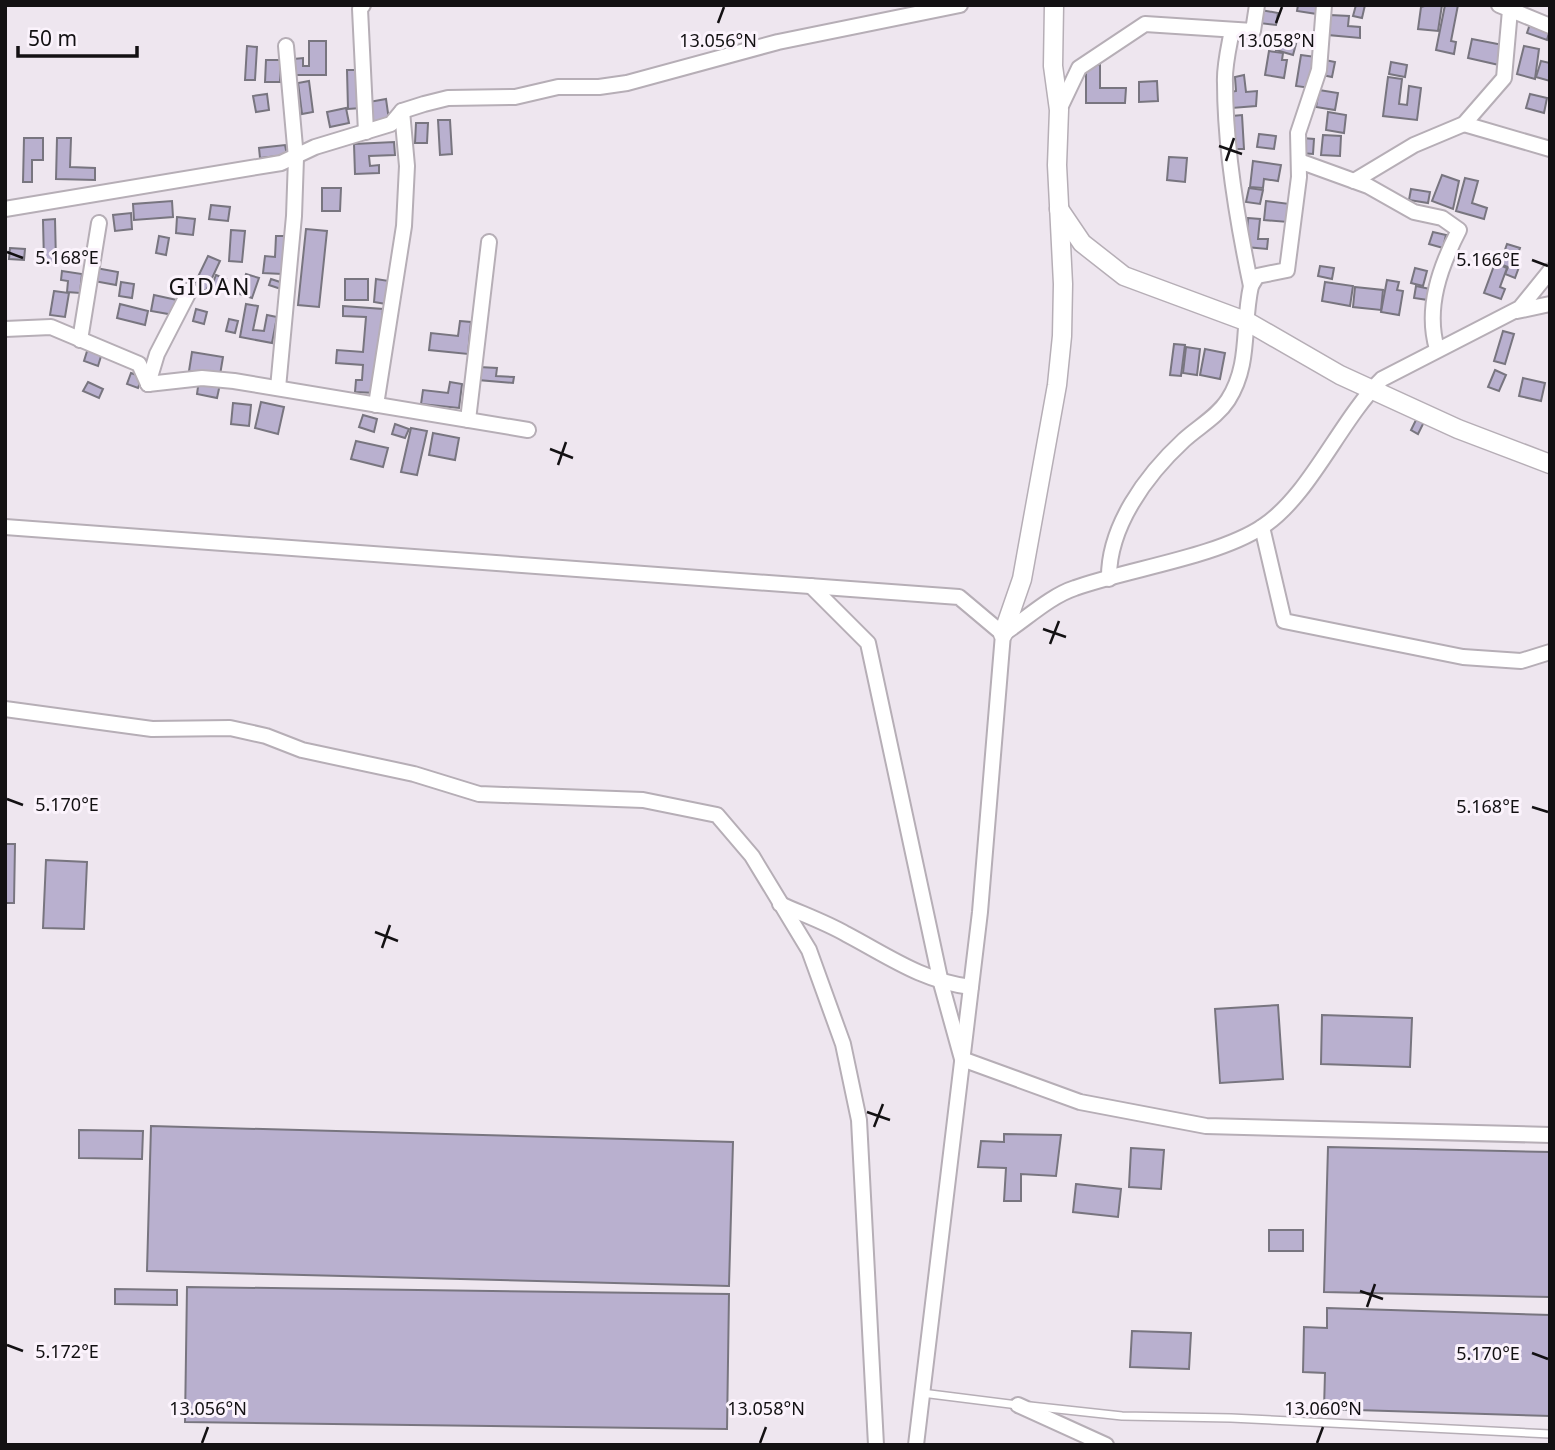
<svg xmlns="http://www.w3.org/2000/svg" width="1555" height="1450" font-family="'Noto Sans',sans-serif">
<rect width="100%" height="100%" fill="#eee6ef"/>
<!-- building -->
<g fill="#b9b0cf" stroke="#78757f" stroke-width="2">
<polygon points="1298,5 1318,5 1317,14 1297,11"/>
<polygon points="1356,5 1365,5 1362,18 1353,16"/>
<polygon points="1428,5 1442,5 1438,31 1418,29 1421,7"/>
<polygon points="1445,5 1458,5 1451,41 1456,42 1454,54 1436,50"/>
<polygon points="1261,10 1278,13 1276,25 1259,23"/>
<polygon points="1330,15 1349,16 1348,26 1360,27 1360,38 1328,35"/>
<polygon points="1531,21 1550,29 1547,40 1527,33"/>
<polygon points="1472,39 1503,45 1499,65 1468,58"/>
<polygon points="1279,40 1296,44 1293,55 1276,50"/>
<polygon points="309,41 326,41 326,75 294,75 294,59 303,58 303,66 309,66"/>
<polygon points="247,46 257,47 255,80 245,80"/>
<polygon points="1524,46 1539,49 1535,79 1517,74"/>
<polygon points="1269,51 1283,53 1282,60 1287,60 1284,78 1265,75"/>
<polygon points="1301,55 1316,57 1310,88 1296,86"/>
<polygon points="266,60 281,60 280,82 265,82"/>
<polygon points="1325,60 1335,62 1332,77 1322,75"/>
<polygon points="1541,61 1550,63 1550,81 1536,77"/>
<polygon points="1391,62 1407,65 1405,77 1389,74"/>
<polygon points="1086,65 1100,65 1100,88 1126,88 1125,103 1086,103"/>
<polygon points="347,70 360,70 361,108 348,109"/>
<polygon points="1244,75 1246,92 1257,91 1256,106 1232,108 1231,92 1236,91 1235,77"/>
<polygon points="1388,77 1402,79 1399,104 1407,105 1409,86 1421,88 1417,120 1383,116"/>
<polygon points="309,81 313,112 302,114 298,83"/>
<polygon points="1157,81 1158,101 1139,102 1139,82"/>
<polygon points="1319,90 1338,93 1335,110 1316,107"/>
<polygon points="267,94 269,110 256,112 253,96"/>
<polygon points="1530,94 1547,98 1544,113 1526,108"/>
<polygon points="386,99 389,120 371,122 369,102"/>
<polygon points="346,108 349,123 330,127 327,112"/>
<polygon points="1328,112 1346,115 1344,133 1326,130"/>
<polygon points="1242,115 1244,149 1234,149 1232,116"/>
<polygon points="438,120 450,120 452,154 440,155"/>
<polygon points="416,123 428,123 427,143 415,143"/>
<polygon points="1259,134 1276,136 1274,149 1257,147"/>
<polygon points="1323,135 1341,136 1340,156 1321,155"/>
<polygon points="24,138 43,138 43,160 32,160 32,182 23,182"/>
<polygon points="57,138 71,138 70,167 95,168 95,180 56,179"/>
<polygon points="1302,138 1314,139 1313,154 1301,153"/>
<polygon points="394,142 395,155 369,156 370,166 379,165 379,173 355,174 354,144"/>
<polygon points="285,145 287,155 260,158 259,148"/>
<polygon points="1169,157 1187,158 1185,182 1167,180"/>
<polygon points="1253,161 1281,165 1278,181 1264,179 1263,188 1250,187"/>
<polygon points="1442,175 1459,181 1453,209 1432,201"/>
<polygon points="1465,178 1478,181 1472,203 1487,208 1484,219 1456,211"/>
<polygon points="322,188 341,188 340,211 322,211"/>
<polygon points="1249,188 1263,190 1260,204 1246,202"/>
<polygon points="1411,189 1430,192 1428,203 1409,200"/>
<polygon points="172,201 173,217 134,220 133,204"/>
<polygon points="1266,201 1290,204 1288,222 1264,220"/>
<polygon points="211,205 230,207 228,221 209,219"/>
<polygon points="131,213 132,229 115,231 113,215"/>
<polygon points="177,217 195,219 193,235 176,233"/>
<polygon points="1248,218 1260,219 1258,239 1268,239 1267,249 1246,247"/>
<polygon points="55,219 56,262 44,263 43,220"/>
<polygon points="306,229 327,231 319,307 298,305"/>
<polygon points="231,230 245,231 242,262 229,261"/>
<polygon points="1433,232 1446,235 1443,248 1429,244"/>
<polygon points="159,236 169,238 166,255 156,253"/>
<polygon points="276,236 285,236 282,274 263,273 265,256 275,257"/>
<polygon points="1507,244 1520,248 1514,265 1519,267 1515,278 1505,274 1508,267 1500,264"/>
<polygon points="10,248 25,249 24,260 9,259"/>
<polygon points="208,256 220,261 206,291 194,285"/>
<polygon points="1495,263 1507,268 1500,287 1505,289 1501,299 1484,293"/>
<polygon points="1320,266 1334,268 1332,279 1318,276"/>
<polygon points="96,268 118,272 116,285 94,281"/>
<polygon points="1415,268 1427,271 1423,286 1411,283"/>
<polygon points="62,271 82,274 80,293 67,292 68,281 61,280"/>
<polygon points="246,274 259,278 252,298 240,294"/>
<polygon points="216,275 226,279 220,292 211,288"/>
<polygon points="271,279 283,283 281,289 269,285"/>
<rect x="345" y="279" width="23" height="21"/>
<polygon points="376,279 389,281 386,304 374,302"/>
<polygon points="1387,280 1399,282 1397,290 1403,291 1399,315 1381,312"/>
<polygon points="121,282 134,284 132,298 119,296"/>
<polygon points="1325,282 1353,286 1350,306 1322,301"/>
<polygon points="1416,286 1430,289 1428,300 1414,298"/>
<polygon points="1355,287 1383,290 1381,310 1353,307"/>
<polygon points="54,291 69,293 65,317 50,315"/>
<polygon points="154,295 177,300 174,315 151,311"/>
<polygon points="120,304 148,311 145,325 117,318"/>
<polygon points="246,304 258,306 253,330 264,331 267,315 277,317 272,343 240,337"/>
<polygon points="343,306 383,309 376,393 355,392 356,380 362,380 363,365 336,363 337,350 363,352 366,317 343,316"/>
<polygon points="196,309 207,312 204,324 193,321"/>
<polygon points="229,319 238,321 235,333 226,331"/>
<polygon points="460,321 471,322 468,354 429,350 431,333 458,336"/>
<polygon points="1503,331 1514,334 1505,364 1494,361"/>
<polygon points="1174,344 1185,345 1181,376 1170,375"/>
<polygon points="1186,347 1200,349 1197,375 1183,373"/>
<polygon points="88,348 102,353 98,366 84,361"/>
<polygon points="1205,349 1225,353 1220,379 1200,375"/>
<polygon points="192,352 223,357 220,375 189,371"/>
<polygon points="479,367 497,368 496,376 514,377 513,383 478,380"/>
<polygon points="1495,370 1506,375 1499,391 1488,387"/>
<polygon points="131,373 142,377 138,388 127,384"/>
<polygon points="1523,378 1545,383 1541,401 1519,396"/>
<polygon points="199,380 220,384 217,398 197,394"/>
<polygon points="88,382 103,389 99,398 83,391"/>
<polygon points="450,382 462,384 459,408 421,404 423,390 448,393"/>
<polygon points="261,402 284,407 278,434 255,428"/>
<polygon points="233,403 251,405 249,426 231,424"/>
<polygon points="363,415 377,419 374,432 359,427"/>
<polygon points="1417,418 1424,422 1418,434 1411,430"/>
<polygon points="395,424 409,429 405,438 392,434"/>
<polygon points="411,428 427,431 417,475 401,472"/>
<polygon points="433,433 459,438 455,460 429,455"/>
<polygon points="356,441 388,448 383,467 351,459"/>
<polygon points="5,844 15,844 14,903 5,903"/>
<polygon points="46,860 87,862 84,929 43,928"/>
<polygon points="1278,1005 1283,1079 1220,1083 1215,1009"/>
<polygon points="1322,1015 1412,1018 1410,1067 1321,1064"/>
<polygon points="151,1126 733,1142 729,1286 147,1271"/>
<polygon points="79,1130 143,1131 142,1159 79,1158"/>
<polygon points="1004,1134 1061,1135 1056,1176 1021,1174 1021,1201 1004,1201 1006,1168 978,1167 981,1141 1004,1142"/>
<polygon points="1328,1147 1550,1152 1550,1297 1324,1292"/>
<polygon points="1131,1148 1164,1150 1161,1189 1129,1187"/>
<polygon points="1076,1184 1121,1189 1118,1217 1073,1212"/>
<rect x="1269" y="1230" width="34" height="21"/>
<polygon points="187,1287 729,1294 727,1429 185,1422"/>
<polygon points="115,1289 177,1290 177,1305 115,1304"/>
<polygon points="1327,1308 1550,1315 1550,1416 1324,1409 1325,1373 1303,1372 1304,1327 1327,1328"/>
<polygon points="1132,1331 1191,1333 1189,1369 1130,1367"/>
</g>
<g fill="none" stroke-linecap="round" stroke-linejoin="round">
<defs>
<g id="service">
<polyline points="922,1393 1018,1405"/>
<polyline points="1030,1406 1122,1416 1231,1418 1550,1434"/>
</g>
<g id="minor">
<polyline points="363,5 360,9 366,132"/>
<polyline points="1499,5 1550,26"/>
<path d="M 1232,30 C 1229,47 1224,66 1225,83 C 1225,150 1237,220 1251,286"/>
<polyline points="1059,110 1079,68 1145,24 1253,31 1257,5"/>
<polyline points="1464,124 1550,149"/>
<path d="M 1299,161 L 1368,186 L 1414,212 L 1442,218 L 1459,230 C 1440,267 1425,308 1437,349"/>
<polyline points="1354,181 1414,145 1464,124 1504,78 1510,10"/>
<polyline points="5,209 281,163 315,147 391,124 402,111 424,104 448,98 515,97 558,87 599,87 627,83 778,42 960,5"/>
<polyline points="1517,311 1550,304"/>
<polyline points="5,329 51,327 139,364 148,384"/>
<polyline points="80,340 99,223"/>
<polyline points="148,384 202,378 234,381 528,430"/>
<polyline points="148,384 157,354 190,290"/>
<polyline points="278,388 294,216 296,158 286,46"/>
<polyline points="376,405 404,226 407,166 402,111"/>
<polyline points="468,420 489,242"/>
<polyline points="5,527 959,597 1003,634 980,912 916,1445"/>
<polyline points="1262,527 1284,621 1463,657 1521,661 1550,652"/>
<path d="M 1109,579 C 1108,527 1146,475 1184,440 C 1198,427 1217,417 1228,400 C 1251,364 1242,326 1251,286 L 1257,276 L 1287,270 L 1299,177 L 1298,133 L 1319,70 L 1324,5"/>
<polyline points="811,586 868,643 941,983 962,1059 1080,1102 1206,1126 1550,1135"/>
<path d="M 1003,634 C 1025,620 1050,596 1075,588 C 1128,569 1216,557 1262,527 C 1310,496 1340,420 1382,379 L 1520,308 L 1550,271"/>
<polyline points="5,709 152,729 230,728 266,736 302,750 414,774 479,794 643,800 717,815 752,856 809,950 843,1044 859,1120 876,1445"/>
<path d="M 780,904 C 802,914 825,922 846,934 C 888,956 922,981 971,987"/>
<polyline points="1018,1405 1106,1445"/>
</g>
<g id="tertiary">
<polyline points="1059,209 1082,243 1124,276 1248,322 1340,375 1458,429 1550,464"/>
<polyline points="1003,634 1022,579 1057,385 1062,336 1063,284 1057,165 1059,110 1053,66 1054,5"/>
</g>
</defs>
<!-- service casing -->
<use href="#service" stroke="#b6aeb6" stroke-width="10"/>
<!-- minor casing -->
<use href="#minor" stroke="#b6aeb6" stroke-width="18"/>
<!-- tertiary casing -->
<use href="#tertiary" stroke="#b6aeb6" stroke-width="21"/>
<!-- service -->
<use href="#service" stroke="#fff" stroke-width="7"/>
<!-- minor -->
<use href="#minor" stroke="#fff" stroke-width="14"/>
<!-- tertiary -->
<use href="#tertiary" stroke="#fff" stroke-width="18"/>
</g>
<!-- ticks -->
<path fill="none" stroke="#131113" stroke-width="2.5" d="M 718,23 L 724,7M 1276,23 L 1282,7M 1219,146 L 1242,154M 1226,161 L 1234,138M 7,252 L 23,258M 1532,260 L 1548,266M 550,449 L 573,458M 558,465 L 566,442M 1043,629 L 1066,637M 1050,644 L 1059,621M 7,799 L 23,805M 1532,807 L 1548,812M 375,932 L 398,941M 382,948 L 390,925M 867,1112 L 890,1120M 874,1127 L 883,1104M 1360,1291 L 1383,1299M 1367,1307 L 1375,1284M 7,1345 L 23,1351M 1532,1353 L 1548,1359M 202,1443 L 208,1427M 760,1443 L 766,1427M 1317,1443 L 1323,1427"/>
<g text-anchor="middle" stroke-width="6" stroke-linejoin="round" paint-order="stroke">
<!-- quarter labels -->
<g font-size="23" letter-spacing="2" fill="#131113" stroke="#fbf3fc">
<text x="210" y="295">GIDAN</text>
</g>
</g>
<g font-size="18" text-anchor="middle" fill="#131113" stroke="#fbf3fc" stroke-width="6" stroke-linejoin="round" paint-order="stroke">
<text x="718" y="47">13.056°N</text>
<text x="1276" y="47">13.058°N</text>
<text x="67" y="264">5.168°E</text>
<text x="1488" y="266">5.166°E</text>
<text x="67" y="811">5.170°E</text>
<text x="1488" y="813">5.168°E</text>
<text x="67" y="1358">5.172°E</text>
<text x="1488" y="1360">5.170°E</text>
<text x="208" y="1415">13.056°N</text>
<text x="766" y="1415">13.058°N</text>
<text x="1323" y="1415">13.060°N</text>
</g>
<!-- border -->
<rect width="1555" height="1450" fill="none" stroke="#131113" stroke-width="14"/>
<!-- scale -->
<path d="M18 46v10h119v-10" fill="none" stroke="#131113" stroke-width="3.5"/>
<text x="28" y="46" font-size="21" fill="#131113" stroke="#fbf3fc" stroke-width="5" paint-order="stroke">50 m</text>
</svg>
